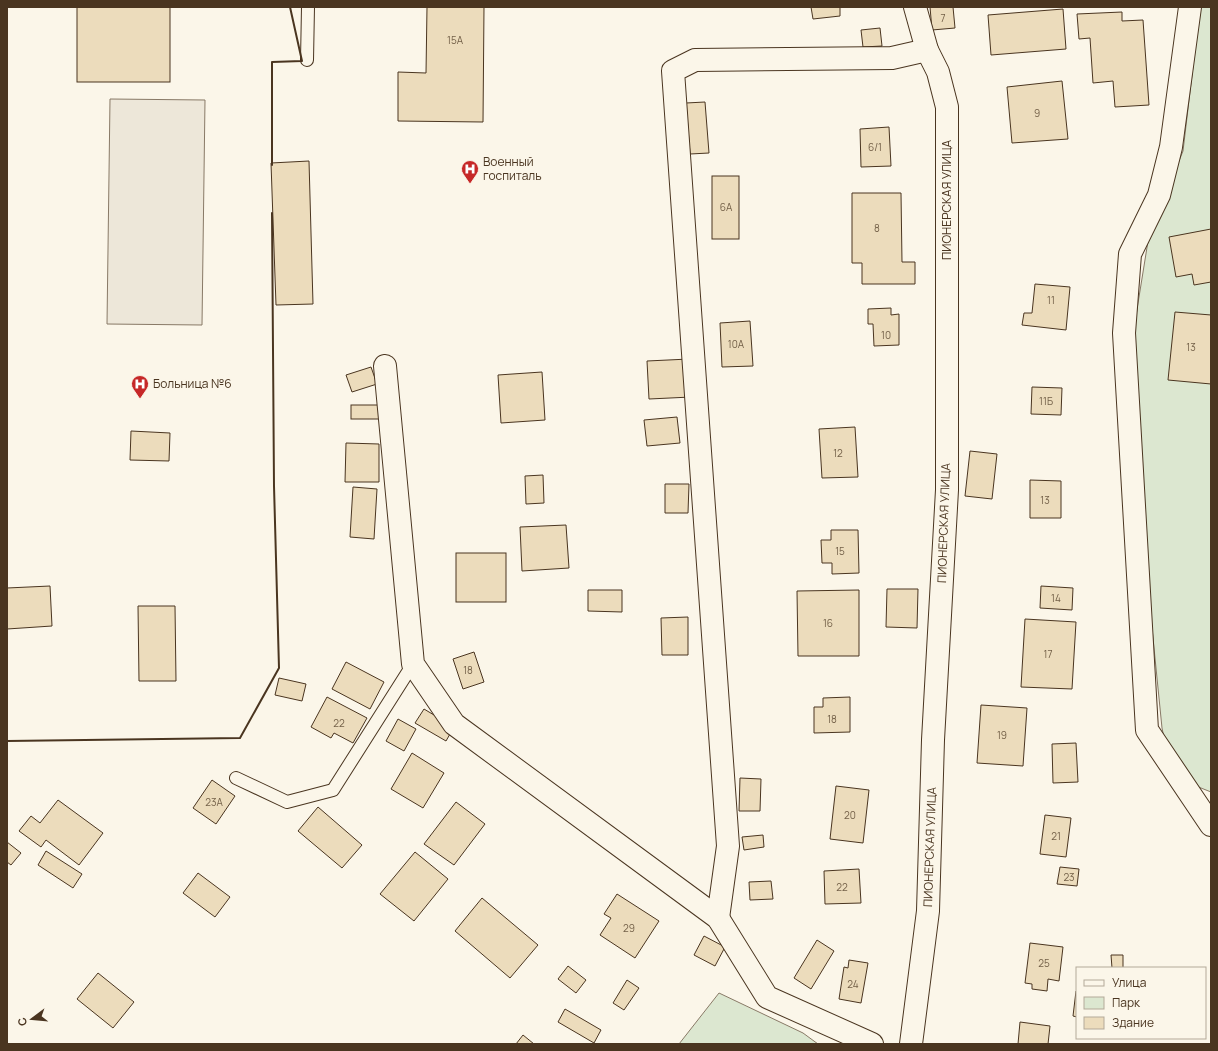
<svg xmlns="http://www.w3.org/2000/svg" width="1218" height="1051" font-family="Manrope,sans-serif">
<rect width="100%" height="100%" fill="#fbf6e9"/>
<!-- green -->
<g fill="#dce7d0" stroke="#887966">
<polygon points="1200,7 1211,7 1211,792 1196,786 1168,757 1162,728 1142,528 1134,328 1149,235 1183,151"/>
<polygon points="719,993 803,1033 818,1044 679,1044"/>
</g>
<!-- parking -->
<polygon fill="#ede7d9" stroke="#887966" points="110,99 205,100 202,325 107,324"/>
<!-- building -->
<g fill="#ecdcbc" stroke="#4a3520">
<rect x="77" y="7" width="93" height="75"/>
<polygon points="427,7 484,7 483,122 398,121 398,72 426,73"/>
<polygon points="811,7 840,7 840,16 813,19"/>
<polygon points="930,7 953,7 955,28 932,30"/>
<polygon points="1063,9 1066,49 991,55 988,15"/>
<polygon points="1122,12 1122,21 1143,20 1149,105 1115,107 1113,81 1093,83 1090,38 1079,39 1077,14"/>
<polygon points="880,28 882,46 863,47 861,30"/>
<polygon points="1062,81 1068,139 1012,143 1007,87"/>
<polygon points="705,102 709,153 690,154 686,103"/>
<polygon points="889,127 891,166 861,167 860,129"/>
<polygon points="309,161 313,304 276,305 271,163"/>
<rect x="712" y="176" width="27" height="63"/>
<polygon points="852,193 901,193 902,262 915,262 915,284 862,284 862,263 852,263"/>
<polygon points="1211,229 1211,282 1194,285 1192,274 1176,277 1169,237"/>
<polygon points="1035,284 1070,287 1066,330 1022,325 1024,313 1032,313"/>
<polygon points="891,308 891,315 899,314 899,345 874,346 873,324 868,324 868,309"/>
<polygon points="1175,312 1211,315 1211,384 1168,380"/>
<polygon points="750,321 753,366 722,367 720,323"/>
<polygon points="689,359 691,397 649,399 647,361"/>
<polygon points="371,367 377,384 352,392 346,375"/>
<polygon points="542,372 545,420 501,423 498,375"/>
<polygon points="1032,387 1062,388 1061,415 1031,414"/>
<rect x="351" y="405" width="31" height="14"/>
<polygon points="677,417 680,443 647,446 644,420"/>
<polygon points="855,427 858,477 822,478 819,429"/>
<polygon points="131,431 170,433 169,461 130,460"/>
<polygon points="346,443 379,444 379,482 345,482"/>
<polygon points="970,451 997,454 992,499 965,496"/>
<polygon points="543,475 544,503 526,504 525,476"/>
<polygon points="1030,480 1061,481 1061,518 1030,518"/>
<polygon points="665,484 689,484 688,513 665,513"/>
<polygon points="353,487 377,489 374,539 350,537"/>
<polygon points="566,525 569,568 522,571 520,527"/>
<polygon points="831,530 858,530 859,573 832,574 832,563 822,563 821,540 831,540"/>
<rect x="456" y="553" width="50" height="49"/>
<polygon points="50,586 52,626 7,629 7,588"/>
<polygon points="1041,586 1073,588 1072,610 1040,608"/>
<polygon points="887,589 918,589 917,628 886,627"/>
<polygon points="588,590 622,590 622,612 588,611"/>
<polygon points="859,590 859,656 798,656 797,591"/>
<polygon points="138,606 175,606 176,681 139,681"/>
<polygon points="688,617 688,655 662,655 661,618"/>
<polygon points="1025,619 1076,622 1072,689 1021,687"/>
<polygon points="474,652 484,682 463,689 453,659"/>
<polygon points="346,662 384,682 370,709 332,689"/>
<polygon points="279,678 306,684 302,701 275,695"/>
<polygon points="327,697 367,718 353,743 334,733 331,738 311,727"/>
<polygon points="850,697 850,732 814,733 814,707 823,707 823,698"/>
<polygon points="981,705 1027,708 1023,766 977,763"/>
<polygon points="424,709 454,727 446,741 415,723"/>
<polygon points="398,719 416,729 404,751 386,741"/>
<polygon points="1076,743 1078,782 1053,783 1052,744"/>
<polygon points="412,753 444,773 423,808 391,789"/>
<polygon points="740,778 761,779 760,811 739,811"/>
<polygon points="212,780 235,796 216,824 193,808"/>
<polygon points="836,786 869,790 863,843 830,839"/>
<polygon points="58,800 103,833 79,865 46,840 41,847 19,831 31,816 40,823"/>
<polygon points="456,802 485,824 454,865 424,844"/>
<polygon points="318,807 362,845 342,868 298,831"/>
<polygon points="1045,815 1071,818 1066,857 1040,854"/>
<polygon points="763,835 764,847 744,850 742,837"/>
<polygon points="7,842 21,853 11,865 7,862"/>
<polygon points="46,851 82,874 73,888 38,865"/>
<polygon points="415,852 448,879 414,921 380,894"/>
<polygon points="1060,867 1079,869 1077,886 1057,884"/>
<polygon points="859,869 861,903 825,904 824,871"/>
<polygon points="198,873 230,897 215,917 183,893"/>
<polygon points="771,881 773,899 750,900 749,882"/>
<polygon points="617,894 659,921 635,958 600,935 611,918 604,914"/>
<polygon points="482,898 538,945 510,978 455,931"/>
<polygon points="704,936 725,947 715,966 694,955"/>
<polygon points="817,940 834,951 811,989 794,978"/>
<polygon points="1030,943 1063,947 1059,981 1048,979 1047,991 1032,989 1032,984 1025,983"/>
<polygon points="1111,955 1123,955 1123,968 1112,968"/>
<polygon points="849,960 868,963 861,1003 839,999 844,967 848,968"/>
<polygon points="568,966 586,980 576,993 558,979"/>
<polygon points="98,973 134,1002 113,1028 77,999"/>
<polygon points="627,980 639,988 624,1010 613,1003"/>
<polygon points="1076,991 1077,991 1077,1017 1073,1016"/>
<polygon points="565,1009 601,1030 594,1043 558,1022"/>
<polygon points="1020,1022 1050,1026 1048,1044 1018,1044"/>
<polygon points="523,1035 534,1044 516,1044"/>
</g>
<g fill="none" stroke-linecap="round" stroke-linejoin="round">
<defs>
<g id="service">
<polyline points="307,60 308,7"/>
<polyline points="236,778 287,802 333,790 413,664"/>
</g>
<g id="minor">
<polyline points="1190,7 1171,147 1159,195 1130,254 1124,333 1147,730 1211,825"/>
<polyline points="385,366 413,664 454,724 718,918 767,997 872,1044"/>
<polyline points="718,918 728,846 673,71 695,60 892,58 927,50"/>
<polyline points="911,1044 928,911 933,740 947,490 947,107 938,72 927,50 915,7"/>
</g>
</defs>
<!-- service casing -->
<use href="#service" stroke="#4a3520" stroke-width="14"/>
<!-- minor casing -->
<use href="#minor" stroke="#4a3520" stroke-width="24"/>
<!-- service -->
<use href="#service" stroke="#fbf6e9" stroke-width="12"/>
<!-- minor -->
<use href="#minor" stroke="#fbf6e9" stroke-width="22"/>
<!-- wall -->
<g stroke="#4a3520" stroke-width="2">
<polyline points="272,165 272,62 302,61 290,7"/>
<polyline points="7,741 240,738 279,668 274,486 272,213"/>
</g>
</g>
<!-- icons -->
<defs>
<symbol id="hospital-pin" viewBox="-11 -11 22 30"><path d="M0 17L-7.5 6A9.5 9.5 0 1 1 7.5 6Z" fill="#c62828" stroke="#fbf6e9"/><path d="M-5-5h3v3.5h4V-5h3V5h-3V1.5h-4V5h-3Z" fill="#fff"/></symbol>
</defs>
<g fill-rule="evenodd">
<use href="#hospital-pin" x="460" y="159" width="20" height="27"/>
<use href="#hospital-pin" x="130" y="374" width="20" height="27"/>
</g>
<g text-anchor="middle" stroke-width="3" stroke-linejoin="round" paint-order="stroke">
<!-- number labels -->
<g font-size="10" fill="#725f47">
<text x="943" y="22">7</text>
<text x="455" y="44">15А</text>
<text x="1037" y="117">9</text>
<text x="875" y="151">6/1</text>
<text x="726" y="211">6А</text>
<text x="877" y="232">8</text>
<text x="1051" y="304">11</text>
<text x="886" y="339">10</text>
<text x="736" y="348">10А</text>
<text x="1191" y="351">13</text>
<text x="1046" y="405">11Б</text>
<text x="838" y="457">12</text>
<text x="1045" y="504">13</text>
<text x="840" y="555">15</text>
<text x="1056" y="602">14</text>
<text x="828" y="627">16</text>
<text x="1048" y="658">17</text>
<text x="468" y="674">18</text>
<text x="832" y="723">18</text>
<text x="339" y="727">22</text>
<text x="1002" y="739">19</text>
<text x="214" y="806">23А</text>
<text x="850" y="819">20</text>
<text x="1056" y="840">21</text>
<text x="1069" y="881">23</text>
<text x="842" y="891">22</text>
<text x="629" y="932">29</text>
<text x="1044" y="967">25</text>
<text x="853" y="988">24</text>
</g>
<!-- poi labels -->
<g font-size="12" fill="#4a3520" stroke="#fbf6e9" text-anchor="start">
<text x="483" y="166">Военный<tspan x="483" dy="14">госпиталь</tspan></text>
<text x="153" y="388">Больница №6</text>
</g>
<!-- street labels -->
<g font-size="12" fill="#4a3520" stroke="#fbf6e9">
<text transform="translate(947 200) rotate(-90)" y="4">ПИОНЕРСКАЯ УЛИЦА</text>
<text transform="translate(944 523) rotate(-88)" y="4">ПИОНЕРСКАЯ УЛИЦА</text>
<text transform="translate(930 847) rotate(-88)" y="4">ПИОНЕРСКАЯ УЛИЦА</text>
</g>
</g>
<!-- border -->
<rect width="1218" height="1051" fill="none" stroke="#4a3520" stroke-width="16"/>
<!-- legend -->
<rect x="1076" y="967" width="130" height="72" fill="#fbf6e9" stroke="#b4a999"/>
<rect x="1084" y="980" width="20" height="6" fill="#fbf6e9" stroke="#b4a999"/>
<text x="1112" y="987" font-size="12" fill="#4a3520">Улица</text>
<rect x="1084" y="997" width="20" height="12" fill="#dce7d0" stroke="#b4a999"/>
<text x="1112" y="1007" font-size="12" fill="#4a3520">Парк</text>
<rect x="1084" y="1017" width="20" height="12" fill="#ecdcbc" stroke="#b4a999"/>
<text x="1112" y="1027" font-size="12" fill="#4a3520">Здание</text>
<!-- north arrow -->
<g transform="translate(32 1019) rotate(254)" stroke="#fbf6e9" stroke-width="3" paint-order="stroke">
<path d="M0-3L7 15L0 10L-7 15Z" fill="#4a3520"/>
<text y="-6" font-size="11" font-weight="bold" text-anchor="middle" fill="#4a3520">С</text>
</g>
</svg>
